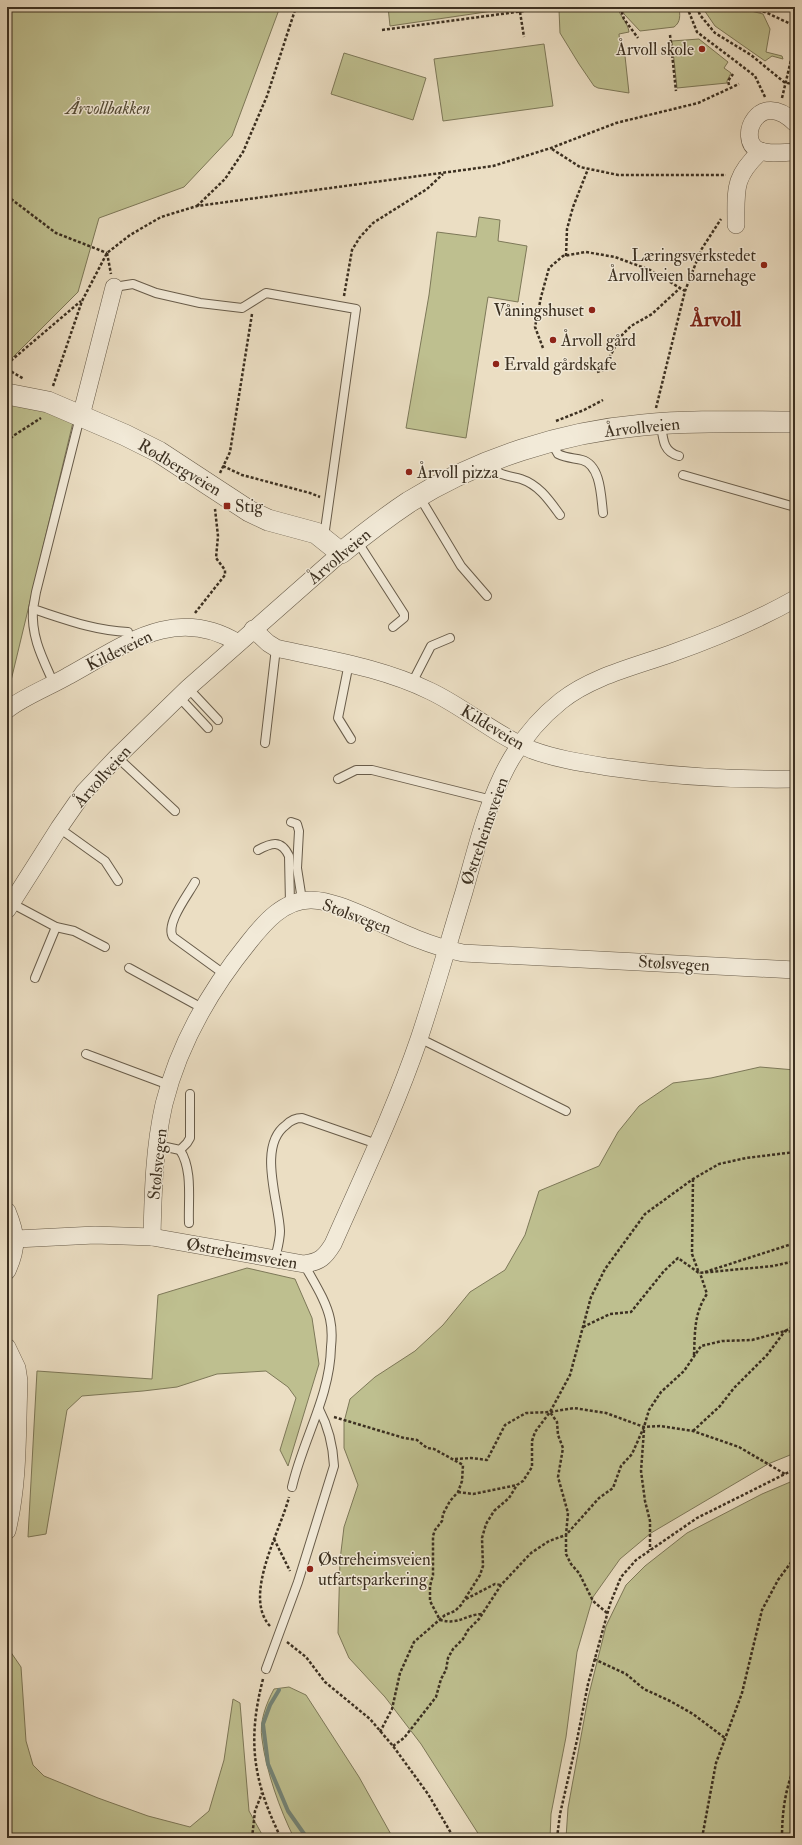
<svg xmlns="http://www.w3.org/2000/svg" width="802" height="1845" font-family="'IM FELL Double Pica',serif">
<rect width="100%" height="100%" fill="#ebdec3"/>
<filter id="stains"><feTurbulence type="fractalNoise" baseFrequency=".005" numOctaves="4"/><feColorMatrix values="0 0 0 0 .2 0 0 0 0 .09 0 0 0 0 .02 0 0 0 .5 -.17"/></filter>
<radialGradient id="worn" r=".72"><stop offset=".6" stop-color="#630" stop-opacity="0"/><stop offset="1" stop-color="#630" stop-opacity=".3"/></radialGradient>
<!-- green -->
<g fill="#bebf8f" stroke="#7d7858">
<polygon points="7,7 280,7 232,136 184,187 99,218 78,292 7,363"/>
<polygon points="388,7 520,7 390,26"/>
<path d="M 583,7 L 617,7 C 620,16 628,23 629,32 L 619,34 L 621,56 L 625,56 L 629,93 L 598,88 L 594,86 L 579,64 L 560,33 L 559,10 Z"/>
<path d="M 622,7 L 679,7 C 680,15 681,22 674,27 L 640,31 L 624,14 Z"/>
<polygon points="702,7 747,7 751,11 763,14 770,29 766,52 782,56 783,59 772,56 765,61 715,26"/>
<polygon points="699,39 728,62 724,68 731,73 727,81 727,83 677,88 672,41"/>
<polygon points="544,44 553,106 443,121 434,59"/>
<polygon points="344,53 426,78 413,120 331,94"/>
<polygon points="479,217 500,220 498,241 527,246 518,302 488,297 466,438 406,428 429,295 437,232 476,237"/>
<polygon points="7,403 74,418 9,689 7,690"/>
<polygon points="760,1067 795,1070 795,1453 768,1464 651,1533 620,1559 593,1597 577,1652 566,1737 551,1814 550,1838 481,1838 421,1744 385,1697 349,1658 338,1633 340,1560 344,1527 358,1485 344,1448 344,1422 350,1399 375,1377 415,1351 443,1325 470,1292 505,1270 525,1235 539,1191 599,1166 618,1132 639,1106 673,1083 711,1078"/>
<polygon points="247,1268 295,1279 312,1318 319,1364 288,1466 280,1450 296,1398 288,1387 266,1371 217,1374 177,1387 143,1391 82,1396 67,1410 46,1534 28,1537 37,1371 152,1379 158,1295"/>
<polygon points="795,1480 795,1838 566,1838 568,1808 588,1698 606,1626 626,1585 645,1566 687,1533 762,1494"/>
<polygon points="10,1651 21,1667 26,1741 33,1765 44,1776 98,1798 148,1816 190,1827 209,1811 224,1760 233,1699 240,1703 249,1811 264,1838 7,1838 7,1704"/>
<path d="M 289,1687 L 306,1695 L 359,1777 L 393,1838 L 294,1838 C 280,1810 266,1771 262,1739 C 259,1722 266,1704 274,1689 Z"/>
</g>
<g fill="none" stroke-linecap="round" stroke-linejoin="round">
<!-- stream -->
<polyline stroke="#748477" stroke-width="4" points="279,1690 270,1705 263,1724 268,1764 288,1811 307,1838"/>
<defs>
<g id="service">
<polyline points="114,287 133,284 156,293 200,303 242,308 266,293 356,309 324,537"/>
<path d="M 80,417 L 36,592 L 33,609 C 64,619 95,631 128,632"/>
<path d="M 661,424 C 663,439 663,452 679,456"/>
<path d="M 551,442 L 558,454 C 566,458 574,458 582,460 C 601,465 601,497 603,513"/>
<path d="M 492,461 L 499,473 C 506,476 514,477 521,479 C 539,485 549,500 560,515"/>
<polyline points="683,475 795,507"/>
<polyline points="419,496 461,566 487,596"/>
<polyline points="357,541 404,614 404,618 393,627"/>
<path d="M 33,609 C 31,638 43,659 54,684"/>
<polyline points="349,663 338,718 351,739"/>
<polyline points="412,683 431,646 450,638"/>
<polyline points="188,688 218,720"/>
<polyline points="179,697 208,728"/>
<polyline points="265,743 276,648"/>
<polyline points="117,757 175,811"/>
<polyline points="338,779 356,770 372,770 492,800"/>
<polyline points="291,822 297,824 299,831 297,868 302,900"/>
<polyline points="59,828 105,861 118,881"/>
<path d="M 258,850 C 271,843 281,839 289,856 L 290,904"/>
<path d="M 195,882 C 188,895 165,924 173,937 L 224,974"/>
<polyline points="11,903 56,927 74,931 105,947"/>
<polyline points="129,968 202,1008"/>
<polyline points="35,978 56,927"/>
<polyline points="419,1038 566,1111"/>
<polyline points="86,1054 169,1085"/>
<polyline points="157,1145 180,1150 187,1143 190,1138 190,1094"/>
<path d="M 180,1150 C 193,1170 188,1200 189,1223"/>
<path d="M 275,1259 C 277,1250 280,1240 280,1231 C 279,1202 257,1146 286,1125 C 291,1120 295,1118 302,1118 L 377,1144"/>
<path d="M 292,1487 C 303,1439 330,1397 331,1347 C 332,1338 332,1328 330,1319 C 326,1300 313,1281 304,1264"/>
<path d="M 266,1669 L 298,1582 L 334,1466 C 333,1445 329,1428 319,1409"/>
</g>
<g id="minor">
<path d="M 795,123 C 759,87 736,139 758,150 C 768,155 784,152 795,152"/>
<path d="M 736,225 C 736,189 733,177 761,151"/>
<polyline points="81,416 114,287"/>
<path d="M 253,629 L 268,643 L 276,648 C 329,660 380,667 430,691 C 466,708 495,735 532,750 C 556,759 583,763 608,767 C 670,776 733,780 795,779"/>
<path d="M 7,710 C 21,698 51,686 68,676 C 123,646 175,604 238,643"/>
<polyline points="7,910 59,828 84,792 117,757 188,688 341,553"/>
<path d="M 7,1211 C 17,1235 18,1247 7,1271"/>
<path d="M 152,1237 C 153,1193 154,1148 164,1104 C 179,1044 210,990 249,942 C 264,923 284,899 312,900 C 332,901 353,911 372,919 C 402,933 430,946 463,953 L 795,970"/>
<path d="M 16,1239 L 95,1235 L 152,1237 L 304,1264 C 320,1262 325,1257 333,1244 C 363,1176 395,1109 419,1039 C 435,991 449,941 464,892 C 485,819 498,751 561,701 C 591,677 633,667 670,654 C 712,639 756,621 795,599"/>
<path d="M 7,1347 L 17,1368 L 19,1381 C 17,1432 19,1482 7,1531"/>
</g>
<path id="tertiary" d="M 7,394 L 48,402 L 125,435 L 159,452 L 249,511 L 268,520 L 316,533 L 341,553 C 363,535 385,518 409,502 C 478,459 562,432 643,425 C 693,420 745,422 795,422"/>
</defs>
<!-- service casing -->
<use href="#service" stroke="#685c4a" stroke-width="10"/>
<!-- minor casing -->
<use href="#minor" stroke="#685c4a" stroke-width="18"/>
<!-- tertiary casing -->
<use href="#tertiary" stroke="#685c4a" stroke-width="22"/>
<!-- path -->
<g stroke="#3c3021" stroke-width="2.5" stroke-dasharray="3 2" stroke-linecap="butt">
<polyline points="620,7 624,19 638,38"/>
<polyline points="687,7 697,32 755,76 765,97"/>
<polyline points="697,7 700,15 715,33 751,55 784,82 795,85"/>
<polyline points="749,7 753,10 765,12 795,26"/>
<polyline points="520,12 524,37"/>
<polyline points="382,30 554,7"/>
<polyline points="670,35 676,91"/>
<polyline points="729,85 728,81 733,74"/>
<polyline points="782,98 795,43"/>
<polyline points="552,149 580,167 618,175 726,175"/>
<polyline points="7,196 56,233 107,253"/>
<polyline points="197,206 225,179 243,152 267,96 296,7"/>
<polyline points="107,253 111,274"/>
<polyline points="566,256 567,229 573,207 588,169"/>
<polyline points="344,296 352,250 360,237 373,223 427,189 443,174"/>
<polyline points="543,348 535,327 541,297 549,268 563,256 586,252 615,257 650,270 685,291"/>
<polyline points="7,364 81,301"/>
<polyline points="7,369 24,379"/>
<polyline points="597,372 603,370 620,337 631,326 652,314 680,288"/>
<polyline points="53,386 82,301 107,253 130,235 161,217 197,206 493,166 551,148 616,123 698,103 739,84"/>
<polyline points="656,408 685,291 701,250 721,219"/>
<polyline points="556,421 584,410 603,400"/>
<polyline points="7,442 13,436 41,418"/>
<polyline points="223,466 242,475 310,493 320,497"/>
<polyline points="220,473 230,452 252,314"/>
<polyline points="195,613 225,575 225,570 216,558 218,536 215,509"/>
<polyline points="693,1179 692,1254 699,1273"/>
<polyline points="705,1272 795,1243"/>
<polyline points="583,1327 610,1314 631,1312 664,1271 678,1258 699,1273 773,1266 795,1261"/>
<path d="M 694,1355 C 695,1332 694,1313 707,1294 L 700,1273"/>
<path d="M 334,1417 L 404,1438 L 417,1440 L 427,1448 L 434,1449 L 463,1465 L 462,1481 L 458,1492 L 450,1501 L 443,1514 L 442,1521 L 435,1530 L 433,1536 L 433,1575 L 430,1586 L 430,1601 L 440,1620 C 460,1625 464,1615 482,1614"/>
<polyline points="644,1430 641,1471 645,1501 650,1521 650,1550"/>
<polyline points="693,1431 720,1406 734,1388 767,1355 785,1331 795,1332"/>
<polyline points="455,1459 471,1458 487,1460 505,1425 517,1418 526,1413 550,1412 574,1408 606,1413 644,1427 660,1426 693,1431 739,1447 785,1474"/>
<polyline points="458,1492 473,1494 517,1485"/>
<polyline points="274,1539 290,1571"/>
<polyline points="466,1599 495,1584 501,1585"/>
<polyline points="607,1613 593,1601 579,1573 571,1564 566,1554 566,1535 599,1498 613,1488 621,1466 632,1454 644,1427 649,1410 661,1392 684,1371 701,1346 722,1341 752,1340 785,1331 795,1326"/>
<path d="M 270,1626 C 242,1596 281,1530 289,1497"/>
<polyline points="287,1642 306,1657 325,1682 370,1719 393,1746 428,1794 454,1838"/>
<polyline points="594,1659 626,1674 644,1689 670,1701 693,1714 725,1738"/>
<path d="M 263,1679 C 247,1741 253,1781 281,1838"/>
<polyline points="380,1732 392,1709 400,1673 414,1642 445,1615 455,1611 461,1605 480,1575 483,1566 482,1538 486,1524 494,1511 509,1498 517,1485 523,1481 532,1467 532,1441 535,1432 550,1412 570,1375 591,1297 605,1269 645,1214 693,1179 719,1164 746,1158 795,1152"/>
<polyline points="393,1746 404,1738 436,1697 441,1679 446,1670 448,1658 453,1649 463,1639 468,1630 479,1619 501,1585 531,1553 549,1541 566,1535 568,1513 558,1477 563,1448 558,1435 557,1422 550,1412"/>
<polyline points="252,1838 255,1811 262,1793"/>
<polyline points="557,1838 560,1814 577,1740 588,1684 610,1604 621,1577 636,1560 697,1518 795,1469"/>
<polyline points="702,1838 716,1763 742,1693 762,1610 778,1580 795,1557"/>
<path d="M 782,1838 C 782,1813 785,1789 795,1766"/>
</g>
<!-- service -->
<use href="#service" stroke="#f2ead8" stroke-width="8"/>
<!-- minor -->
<use href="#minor" stroke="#f2ead8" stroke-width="17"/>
<!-- tertiary -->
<use href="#tertiary" stroke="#f2ead8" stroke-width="21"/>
</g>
<!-- markers -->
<g fill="#8f2418" stroke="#f2ead8" stroke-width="1.5">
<circle cx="702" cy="49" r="4"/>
<circle cx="764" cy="265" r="4"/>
<circle cx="592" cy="310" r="4"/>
<circle cx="553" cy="340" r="4"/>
<circle cx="496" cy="364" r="4"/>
<circle cx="409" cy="472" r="4"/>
<rect x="223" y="502" width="8" height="8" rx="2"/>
<circle cx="310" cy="1569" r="4"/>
</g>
<g text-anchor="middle" stroke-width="3" stroke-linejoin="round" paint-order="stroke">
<!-- poi labels -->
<g font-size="17" fill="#3c3021" stroke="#f2ead8" text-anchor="start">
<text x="694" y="55" text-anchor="end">Årvoll skole</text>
<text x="756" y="261" text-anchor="end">Læringsverkstedet<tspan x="756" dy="20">Årvollveien barnehage</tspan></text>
<text x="584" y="316" text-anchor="end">Våningshuset</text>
<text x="561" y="346">Årvoll gård</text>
<text x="504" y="370">Ervald gårdskafe</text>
<text x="417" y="478">Årvoll pizza</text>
<text x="235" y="512">Stig</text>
<text x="318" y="1565">Østreheimsveien<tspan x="318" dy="20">utfartsparkering</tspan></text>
</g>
<!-- park labels -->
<g font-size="17" font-style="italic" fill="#564d37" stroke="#f2ead8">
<text x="108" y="114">Årvollbakken</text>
</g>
<!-- street labels -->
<g font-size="17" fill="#3c3021" stroke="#f2ead8">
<text transform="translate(642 427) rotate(-6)" y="6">Årvollveien</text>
<text transform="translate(180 467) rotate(31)" y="6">Rødbergveien</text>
<text transform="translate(339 556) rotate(-40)" y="6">Årvollveien</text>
<text transform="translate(119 650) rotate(-26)" y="6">Kildeveien</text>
<text transform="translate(493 727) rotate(31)" y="6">Kildeveien</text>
<text transform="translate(102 776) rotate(-48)" y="6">Årvollveien</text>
<text transform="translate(484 831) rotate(-71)" y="6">Østreheimsveien</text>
<text transform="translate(357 916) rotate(20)" y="6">Stølsvegen</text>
<text transform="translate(674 963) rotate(3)" y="6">Stølsvegen</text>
<text transform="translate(157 1164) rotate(-84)" y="6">Stølsvegen</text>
<text transform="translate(242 1253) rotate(10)" y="6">Østreheimsveien</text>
</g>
<!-- district labels -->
<g font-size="21" font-weight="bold" fill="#7a1f14" stroke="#f2ead8">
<text x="716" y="326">Årvoll</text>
</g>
</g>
<!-- margin -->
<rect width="802" height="1845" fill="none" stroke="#ebdec3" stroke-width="24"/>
<rect x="8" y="8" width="786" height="1829" fill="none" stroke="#3c3021" stroke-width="2"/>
<rect x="12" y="12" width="778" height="1821" fill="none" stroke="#3c3021"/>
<rect width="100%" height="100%" filter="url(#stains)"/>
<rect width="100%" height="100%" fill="url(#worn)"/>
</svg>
